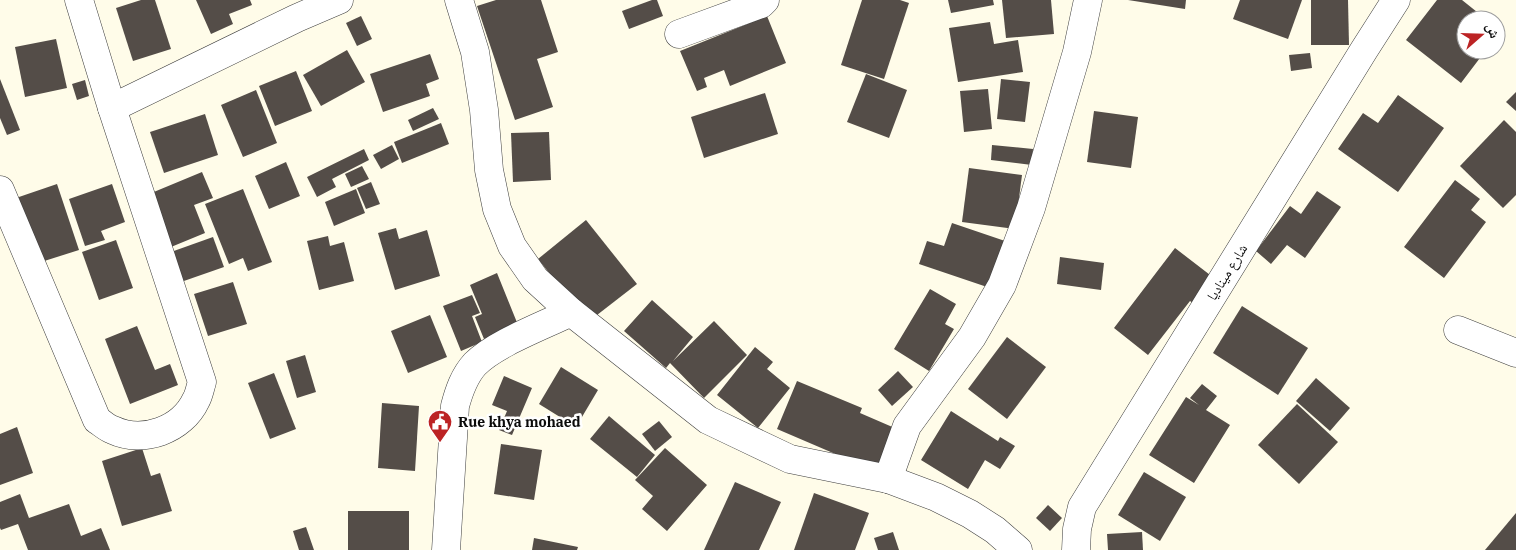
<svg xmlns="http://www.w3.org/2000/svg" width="1516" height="550" font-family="'IBM Plex Serif','Noto Naskh Arabic',serif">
<rect width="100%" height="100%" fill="#fffce9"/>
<!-- building -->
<g fill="#544d48">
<polygon points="141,0 155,0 171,49 133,61 116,8"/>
<polygon points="196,0 250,0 252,5 229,14 233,24 211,34"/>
<polygon points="496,0 541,0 558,52 537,59 553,107 515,120 477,6"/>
<polygon points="652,0 657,0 663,16 629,29 622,11"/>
<polygon points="862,0 900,0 909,3 884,79 841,65"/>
<polygon points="948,0 993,0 994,5 951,13"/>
<polygon points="1002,0 1051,0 1054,34 1006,38"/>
<polygon points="1128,0 1186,0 1185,9"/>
<polygon points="1240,0 1302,0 1288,39 1233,19"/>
<polygon points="1311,0 1348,0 1349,45 1311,45"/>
<polygon points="1437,0 1462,0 1487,20 1466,20 1466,50 1486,50 1461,83 1406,40"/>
<polygon points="361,16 372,39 357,46 346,23"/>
<polygon points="767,16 786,63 730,86 724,70 704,78 707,87 697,91 680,51"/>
<polygon points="990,22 994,44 1018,40 1023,72 958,82 949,28"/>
<polygon points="56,39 67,88 25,97 15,47"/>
<polygon points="347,50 365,82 321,106 303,75"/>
<polygon points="1310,53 1312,68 1291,71 1289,55"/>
<polygon points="430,54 439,79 426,84 430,96 383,112 370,74"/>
<polygon points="296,71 312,111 275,126 259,86"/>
<polygon points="866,74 907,90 889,138 847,122"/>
<polygon points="0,79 20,130 7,135 0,118"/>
<polygon points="1001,79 1030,82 1025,122 997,119"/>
<polygon points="85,80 89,96 77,100 72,84"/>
<polygon points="988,89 992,129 964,132 960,91"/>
<polygon points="256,90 277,143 243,157 221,105"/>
<polygon points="1516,92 1516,111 1506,102"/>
<polygon points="765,93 778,134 704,158 691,117"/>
<polygon points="1398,95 1444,128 1398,192 1338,149 1363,113 1378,123"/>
<polygon points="433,108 439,119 413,131 408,120"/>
<polygon points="1094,111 1138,117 1131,168 1087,162"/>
<polygon points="205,114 218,155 164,173 150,132"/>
<polygon points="1504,120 1516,132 1516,195 1503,208 1460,166"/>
<polygon points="441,123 449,144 402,163 394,142"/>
<polygon points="549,132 551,180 513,182 511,133"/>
<polygon points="392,145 399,159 381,169 373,155"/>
<polygon points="992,145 1033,149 1032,165 991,160"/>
<polygon points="364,149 369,160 332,179 336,187 317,197 307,177"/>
<polygon points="286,162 300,196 269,209 255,176"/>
<polygon points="362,166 369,179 351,187 345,174"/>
<polygon points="969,168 1022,175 1015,229 962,222"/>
<polygon points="202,172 213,198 194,205 205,233 171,247 149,194"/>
<polygon points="1455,180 1480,199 1471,210 1486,222 1444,278 1404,247"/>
<polygon points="371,182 380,204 366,209 357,188"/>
<polygon points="57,184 79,250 38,263 16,198"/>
<polygon points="112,184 125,222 101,231 105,240 85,246 69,199"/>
<polygon points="243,189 272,262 248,271 243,258 229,264 205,204"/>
<polygon points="356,189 365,213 334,226 325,202"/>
<polygon points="1317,191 1341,207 1305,258 1287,245 1271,264 1256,251 1290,206 1301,214"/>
<polygon points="586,220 637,284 588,322 538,259"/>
<polygon points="952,223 1008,242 993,289 919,264 927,241 944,246"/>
<polygon points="396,228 399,239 427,230 440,276 395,290 378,233"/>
<polygon points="328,236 330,246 344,242 354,281 319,290 307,241"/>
<polygon points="213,237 224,267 181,282 171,252"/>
<polygon points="116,240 133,288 99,300 82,252"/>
<polygon points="1175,248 1214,278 1194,304 1190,301 1148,355 1114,328"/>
<polygon points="1060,257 1104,263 1101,290 1057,284"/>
<polygon points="497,273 518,325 484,339 475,317 482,314 470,285"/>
<polygon points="233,282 247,324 208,336 194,294"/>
<polygon points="930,289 956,304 945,324 954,329 929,371 894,349"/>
<polygon points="472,295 480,313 472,316 482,342 461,351 443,306"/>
<polygon points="652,300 693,337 673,361 714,321 747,355 704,398 670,363 666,368 624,331"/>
<polygon points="1242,306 1308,348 1278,395 1213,353"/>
<polygon points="430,315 447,357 408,373 391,331"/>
<polygon points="137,326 155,370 170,364 178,385 130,404 105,339"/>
<polygon points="1007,337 1046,367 1007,419 968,389"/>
<polygon points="755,347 773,362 767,369 790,388 758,428 717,395"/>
<polygon points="305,355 316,392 297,398 286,361"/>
<polygon points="561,367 598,390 576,427 539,404"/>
<polygon points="898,371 913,387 892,406 878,390"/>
<polygon points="274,373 296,429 270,439 248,383"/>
<polygon points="504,376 532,388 512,435 499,430 507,411 492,405"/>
<polygon points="1316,378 1350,408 1330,431 1296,401"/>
<polygon points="797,381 862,408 860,413 897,429 878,475 847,459 777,429"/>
<polygon points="1202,384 1217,396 1206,410 1230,425 1194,483 1149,455 1186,397 1199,405 1190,398"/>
<polygon points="382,403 419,406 415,471 378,468"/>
<polygon points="1297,404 1338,442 1299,484 1258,445"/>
<polygon points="951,411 998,441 1000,437 1015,446 1000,469 985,460 968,489 921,460"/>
<polygon points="609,416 655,455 637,477 590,439"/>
<polygon points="659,421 672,437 655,451 642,434"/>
<polygon points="17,427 33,473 0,485 0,434"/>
<polygon points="501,444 542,450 534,500 494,494"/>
<polygon points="142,448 151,476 160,473 172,511 122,526 102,461"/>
<polygon points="665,448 707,485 667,531 642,509 653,496 635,480"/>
<polygon points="1144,472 1186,497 1160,541 1118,515"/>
<polygon points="735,482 781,502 759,550 704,550"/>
<polygon points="814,493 869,513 855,550 794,550"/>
<polygon points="20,494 29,518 69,504 81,536 101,528 110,550 28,550 18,524 1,530 0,528 0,502"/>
<polygon points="1048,505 1062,518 1050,531 1036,518"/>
<rect x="348" y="511" width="61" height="39"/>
<polygon points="1516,513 1516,550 1485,550"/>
<polygon points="306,527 314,550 299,550 293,531"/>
<polygon points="893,532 899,550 878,550 874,538"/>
<polygon points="1142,532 1143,550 1108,550 1107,534"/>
<polygon points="534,538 578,547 577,550 532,550"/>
</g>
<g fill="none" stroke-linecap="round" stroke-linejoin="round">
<defs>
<g id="minor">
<polyline points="459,0 475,52 484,110 489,170 497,209 512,246 535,279 571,312 708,420 790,459 888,479 936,497 970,514 995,530 1018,550"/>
<polyline points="679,34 761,4 765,0"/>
<polyline points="112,108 297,18 339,0"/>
<path d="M 0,190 L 97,420 C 102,423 107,428 113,430 C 143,444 182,430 196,400 C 199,395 200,388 202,382 L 112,108 L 79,0"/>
<polyline points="1458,330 1516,353"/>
<polyline points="888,479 907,426 972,337 1002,285 1031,208 1077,52 1088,0"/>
<path d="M 446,550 L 455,406 C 459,391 464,376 475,364 C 496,343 543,326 571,312"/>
<polyline points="1076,550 1077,529 1082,507 1364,50 1396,0"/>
</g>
</defs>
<!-- minor casing -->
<use href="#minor" stroke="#3e3e3e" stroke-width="29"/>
<!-- minor -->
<use href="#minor" stroke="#fff" stroke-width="28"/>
</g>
<!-- icons -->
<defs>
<symbol id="civic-pin" viewBox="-11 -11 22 30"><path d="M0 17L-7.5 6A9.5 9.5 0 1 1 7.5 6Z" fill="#bc2324" stroke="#fff"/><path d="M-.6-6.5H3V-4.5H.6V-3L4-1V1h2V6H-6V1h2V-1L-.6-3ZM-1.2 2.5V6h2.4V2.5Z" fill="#fff"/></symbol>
</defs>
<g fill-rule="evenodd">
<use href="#civic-pin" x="426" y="408" width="28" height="38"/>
</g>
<g text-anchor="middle" stroke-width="5" stroke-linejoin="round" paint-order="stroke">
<!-- street labels -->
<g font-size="14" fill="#0b0b0b" stroke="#fff">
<text transform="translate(1227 272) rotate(-58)" y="5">شارع ميناديا</text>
</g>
<!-- poi labels -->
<g font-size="14" font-weight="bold" fill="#0b0b0b" stroke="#fff" text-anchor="start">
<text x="458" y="427">Rue khya mohaed</text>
</g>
</g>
<!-- north arrow -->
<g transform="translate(1481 35) rotate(70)"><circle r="24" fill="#ffffff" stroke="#9d9d9d"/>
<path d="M0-4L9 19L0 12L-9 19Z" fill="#bc2324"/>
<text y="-8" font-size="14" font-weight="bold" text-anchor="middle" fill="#0b0b0b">ش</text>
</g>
</svg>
